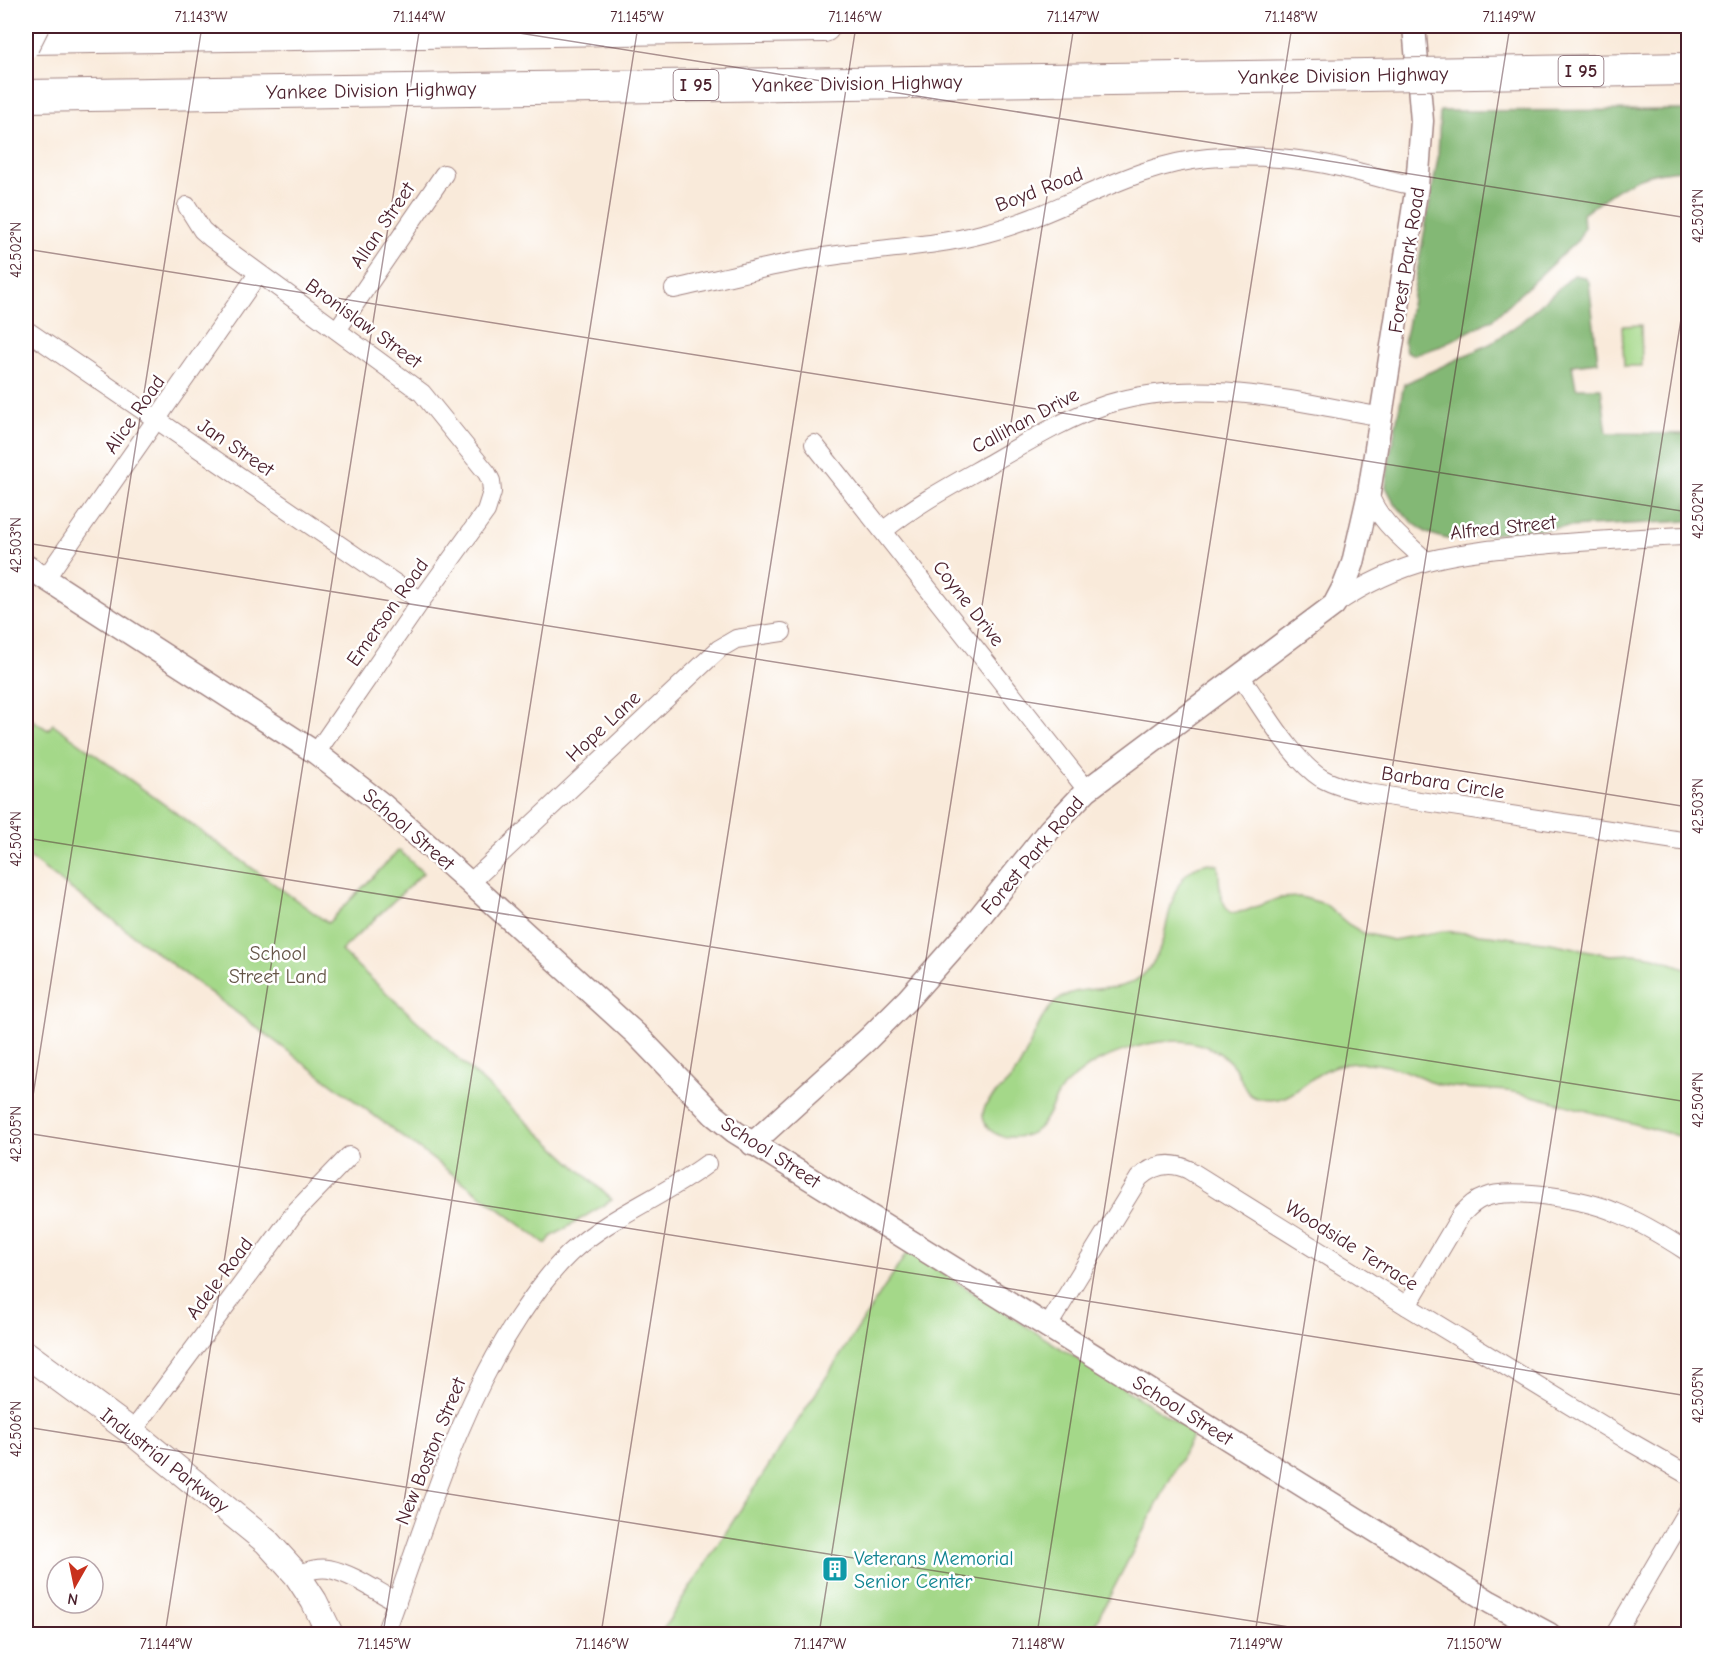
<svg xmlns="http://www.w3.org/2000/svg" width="1714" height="1660" font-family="'Comic Neue',sans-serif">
<rect width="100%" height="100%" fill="#fff"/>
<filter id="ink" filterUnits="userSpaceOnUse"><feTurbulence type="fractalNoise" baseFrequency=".0167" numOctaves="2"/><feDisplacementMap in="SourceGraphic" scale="12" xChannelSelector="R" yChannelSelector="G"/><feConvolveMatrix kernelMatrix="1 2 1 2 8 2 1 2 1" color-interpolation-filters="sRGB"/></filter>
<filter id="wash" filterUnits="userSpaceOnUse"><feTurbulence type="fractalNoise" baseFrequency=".008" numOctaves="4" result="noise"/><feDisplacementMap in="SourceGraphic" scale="24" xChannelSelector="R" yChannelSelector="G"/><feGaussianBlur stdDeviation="1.35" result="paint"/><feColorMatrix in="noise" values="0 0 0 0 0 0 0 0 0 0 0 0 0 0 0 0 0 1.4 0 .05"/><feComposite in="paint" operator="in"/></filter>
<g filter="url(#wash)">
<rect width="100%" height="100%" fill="#f9eada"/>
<!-- green -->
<g fill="#a4d889" stroke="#777c5a" stroke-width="1.5">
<polygon points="1641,325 1642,366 1624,366 1622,326"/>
<polygon points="26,716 48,730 53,724 328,923 399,850 423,873 341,951 612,1200 551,1237 546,1244 26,855"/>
<path d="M 1209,863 L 1218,865 C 1220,882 1218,901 1231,913 L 1245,911 L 1279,898 L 1301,897 L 1325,904 L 1348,924 L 1363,933 L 1393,940 L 1443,931 L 1490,935 L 1551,943 L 1610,955 L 1634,954 L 1655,957 L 1688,969 L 1688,1139 C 1658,1130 1628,1122 1598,1114 C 1568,1106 1538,1096 1507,1091 C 1484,1088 1460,1090 1437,1084 C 1431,1083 1426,1079 1421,1077 C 1404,1070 1382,1063 1364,1063 C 1354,1063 1344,1063 1335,1066 C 1305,1076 1292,1108 1257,1098 C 1244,1095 1243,1081 1237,1071 C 1220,1045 1189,1038 1159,1042 C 1143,1044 1118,1052 1103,1059 C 1091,1063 1079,1074 1069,1082 C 1045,1101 1053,1139 1009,1137 C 1000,1137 989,1132 985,1123 C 976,1105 999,1093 1009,1081 C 1026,1063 1031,1035 1045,1014 C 1075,972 1112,1003 1144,974 C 1174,946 1161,892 1192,869 C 1197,866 1204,864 1209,863 Z"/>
<polygon points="908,1251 1194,1433 1090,1634 660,1634"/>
</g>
<!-- forest -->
<g fill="#83b875" stroke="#666c50" stroke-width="1.5">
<path d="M 1688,110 L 1688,170 C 1637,171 1623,185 1583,214 L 1584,228 L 1578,240 L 1493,319 L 1441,346 L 1414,355 L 1406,351 L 1404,343 L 1438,158 L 1440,111 Z"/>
<polygon points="1574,275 1584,277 1589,282 1598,362 1572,365 1576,388 1601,388 1607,433 1688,434 1688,521 1548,528 1447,539 1427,533 1412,522 1395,504 1386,487 1388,466 1404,384 1490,344 1520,323"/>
</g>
</g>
<g filter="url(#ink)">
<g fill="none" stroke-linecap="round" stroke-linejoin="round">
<defs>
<g id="minor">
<polyline points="187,206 202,230 211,238 422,393 487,473 491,481 492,492 486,511 421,601 316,753"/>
<path d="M 674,289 C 728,277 782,262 838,255 C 887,248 937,246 986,233 C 1062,214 1128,165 1208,158 C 1247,155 1287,157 1325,164 C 1356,170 1386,181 1417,186"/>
<polyline points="26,330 421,601"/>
<polyline points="337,330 444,174"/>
<polyline points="814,444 1087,790"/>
<path d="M 1369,493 C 1377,520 1405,541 1425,560"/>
<path d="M 883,531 C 916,504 954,484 991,463 C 1029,441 1066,418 1108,404 C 1198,376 1292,401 1382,417"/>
<polyline points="45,579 258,274"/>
<path d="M 1334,605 C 1408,554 1465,552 1551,544 C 1597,541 1643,537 1688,536"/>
<path d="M 1240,676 C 1261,705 1292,760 1321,778 C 1337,787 1356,791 1374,794 L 1688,842"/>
<polyline points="470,883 719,649 736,639 782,632"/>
<path d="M 1407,1306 L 1461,1215 C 1468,1208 1474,1201 1483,1198 C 1511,1186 1587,1200 1615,1212 C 1641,1222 1665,1237 1688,1252"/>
<path d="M 1048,1326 L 1139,1178 C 1154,1164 1171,1161 1189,1170 L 1407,1306 L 1627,1440 L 1688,1475"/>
<polyline points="132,1432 296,1211 349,1156"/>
<path d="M 297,1575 C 308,1571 318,1567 329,1569 C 353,1574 376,1591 397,1602"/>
<path d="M 385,1634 C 425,1527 455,1414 519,1317 C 534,1295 550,1272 570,1253 C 610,1216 663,1197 707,1164"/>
<polyline points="1615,1634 1688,1509"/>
</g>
<g id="tertiary">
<polyline points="26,566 316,753 383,805 470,883 636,1034 714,1115 735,1132 1416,1556 1490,1602 1549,1634"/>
<polyline points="752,1144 868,1039 908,999 969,930 1050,829 1087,790 1334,605 1344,586 1353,563 1369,493 1417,186 1422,121 1414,26"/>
</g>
<polyline id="secondary" points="26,1354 132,1432 267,1542 297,1575 314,1601 330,1634"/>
<g id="motorway">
<polyline points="26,38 824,26"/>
<polyline points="1474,73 1688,69"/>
<polyline points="26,96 1367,75"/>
</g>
</defs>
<!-- minor casing -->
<use href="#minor" stroke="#a28482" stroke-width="20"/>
<!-- tertiary casing -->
<use href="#tertiary" stroke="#a28482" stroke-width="25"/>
<!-- secondary casing -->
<use href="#secondary" stroke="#a28482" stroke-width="28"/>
<!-- motorway casing -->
<use href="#motorway" stroke="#a28482" stroke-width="34"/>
<!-- minor -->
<use href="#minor" stroke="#fff" stroke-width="18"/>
<!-- tertiary -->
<use href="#tertiary" stroke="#fff" stroke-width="22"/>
<!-- secondary -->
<use href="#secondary" stroke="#fff" stroke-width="26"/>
<!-- motorway -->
<use href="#motorway" stroke="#fff" stroke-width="32"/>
<defs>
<polyline id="secondary-bridge" points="26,46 36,26"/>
<polyline id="motorway-bridge" points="1367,75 1474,73"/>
</defs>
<!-- secondary-bridge casing -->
<use href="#secondary-bridge" stroke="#a28482" stroke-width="28" stroke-linecap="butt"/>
<!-- motorway-bridge casing -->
<use href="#motorway-bridge" stroke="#a28482" stroke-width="34" stroke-linecap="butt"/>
<!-- secondary-bridge -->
<use href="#secondary-bridge" stroke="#fff" stroke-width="26"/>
<!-- motorway-bridge -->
<use href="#motorway-bridge" stroke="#fff" stroke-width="32"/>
</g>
</g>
<!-- ticks -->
<path fill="none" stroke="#4a1f2b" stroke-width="1.5" stroke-opacity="0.45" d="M 475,26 L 1688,218M 26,249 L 1688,512M 26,543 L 1688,807M 26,838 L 1688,1102M 26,1133 L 1688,1396M 26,1140 L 202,26M 26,1427 L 1333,1634M 165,1634 L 420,26M 383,1634 L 638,26M 601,1634 L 856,26M 819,1634 L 1074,26M 1037,1634 L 1292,26M 1255,1634 L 1510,26M 1473,1634 L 1688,275"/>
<!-- icons -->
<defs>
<symbol id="building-square" viewBox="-11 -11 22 22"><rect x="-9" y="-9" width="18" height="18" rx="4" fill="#0f9aa8" stroke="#fff"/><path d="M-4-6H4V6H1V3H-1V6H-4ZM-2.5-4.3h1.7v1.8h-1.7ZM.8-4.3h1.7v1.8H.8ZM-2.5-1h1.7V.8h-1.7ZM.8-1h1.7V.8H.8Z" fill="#fff"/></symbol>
</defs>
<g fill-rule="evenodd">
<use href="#building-square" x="820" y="1554" width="30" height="30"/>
</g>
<g text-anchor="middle" stroke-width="5" stroke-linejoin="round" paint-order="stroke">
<!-- shield labels -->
<g fill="#fff" stroke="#80626b" stroke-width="1.5">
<rect x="1558.5" y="56" width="45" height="30" rx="4.5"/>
<rect x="673.5" y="70" width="45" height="30" rx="4.5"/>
</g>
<g font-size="18" font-weight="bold" fill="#4a1f2b">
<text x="1581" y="77">I 95</text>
<text x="696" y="91">I 95</text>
</g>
<!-- street labels -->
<g font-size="20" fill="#4a1f2b" stroke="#fff">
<text transform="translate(1343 75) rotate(-1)" y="7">Yankee Division Highway</text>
<text transform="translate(857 83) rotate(-1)" y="7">Yankee Division Highway</text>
<text transform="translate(371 90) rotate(-1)" y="7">Yankee Division Highway</text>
<text transform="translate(1039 189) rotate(-21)" y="7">Boyd Road</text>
<text transform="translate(382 225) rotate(-56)" y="7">Allan Street</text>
<text transform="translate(1406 260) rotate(-81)" y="7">Forest Park Road</text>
<text transform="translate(364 323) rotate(36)" y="7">Bronislaw Street</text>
<text transform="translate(134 414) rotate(-55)" y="7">Alice Road</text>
<text transform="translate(1025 420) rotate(-28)" y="7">Callihan Drive</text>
<text transform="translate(236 447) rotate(34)" y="7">Jan Street</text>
<text transform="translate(1503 527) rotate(-6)" y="7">Alfred Street</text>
<text transform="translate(969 603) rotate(52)" y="7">Coyne Drive</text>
<text transform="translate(387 612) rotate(-55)" y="7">Emerson Road</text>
<text transform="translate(603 726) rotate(-43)" y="7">Hope Lane</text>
<text transform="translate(1443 782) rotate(9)" y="7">Barbara Circle</text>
<text transform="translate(409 829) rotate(41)" y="7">School Street</text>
<text transform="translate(1032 855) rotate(-50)" y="7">Forest Park Road</text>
<text transform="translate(771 1152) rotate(33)" y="7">School Street</text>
<text transform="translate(1352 1245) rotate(32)" y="7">Woodside Terrace</text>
<text transform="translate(219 1278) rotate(-53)" y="7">Adele Road</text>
<text transform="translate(1183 1410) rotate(32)" y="7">School Street</text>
<text transform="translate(430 1451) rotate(-68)" y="7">New Boston Street</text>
<text transform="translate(165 1460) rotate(38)" y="7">Industrial Parkway</text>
</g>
<!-- park labels -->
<g font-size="20" fill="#655647" stroke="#fff">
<text x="278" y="960">School<tspan x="278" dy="23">Street Land</tspan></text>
</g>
<!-- culture labels -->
<g font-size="20" fill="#0d838f" stroke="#fff" text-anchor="start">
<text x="854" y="1565">Veterans Memorial<tspan x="854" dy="23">Senior Center</tspan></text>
</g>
</g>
<!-- margin -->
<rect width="1714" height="1660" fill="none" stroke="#fff" stroke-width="66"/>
<!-- north arrow -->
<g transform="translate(75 1585) rotate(189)"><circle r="28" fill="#ffffff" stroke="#b7a5aa" stroke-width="1.5"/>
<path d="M0-4.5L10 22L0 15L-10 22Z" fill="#c8321e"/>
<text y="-9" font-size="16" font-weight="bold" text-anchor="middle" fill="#4a1f2b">N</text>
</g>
<rect x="33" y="33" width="1648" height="1594" fill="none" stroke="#4a1f2b" stroke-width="2"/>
<g font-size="15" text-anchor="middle" fill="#4a1f2b">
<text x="201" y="22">71.143°W</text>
<text x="419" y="22">71.144°W</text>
<text x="637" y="22">71.145°W</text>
<text x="855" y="22">71.146°W</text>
<text x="1073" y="22">71.147°W</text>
<text x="1291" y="22">71.148°W</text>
<text x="1509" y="22">71.149°W</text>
<text transform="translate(1698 216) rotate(-90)" y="5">42.501°N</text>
<text transform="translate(16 250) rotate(-90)" y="5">42.502°N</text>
<text transform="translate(1698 511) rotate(-90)" y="5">42.502°N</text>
<text transform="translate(16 545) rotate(-90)" y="5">42.503°N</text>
<text transform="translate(1698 806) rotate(-90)" y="5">42.503°N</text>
<text transform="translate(16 839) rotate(-90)" y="5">42.504°N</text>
<text transform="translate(1698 1100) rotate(-90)" y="5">42.504°N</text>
<text transform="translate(16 1134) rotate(-90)" y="5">42.505°N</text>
<text transform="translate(1698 1395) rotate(-90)" y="5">42.505°N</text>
<text transform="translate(16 1429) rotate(-90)" y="5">42.506°N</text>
<text x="166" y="1649">71.144°W</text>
<text x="384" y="1649">71.145°W</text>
<text x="602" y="1649">71.146°W</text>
<text x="820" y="1649">71.147°W</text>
<text x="1038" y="1649">71.148°W</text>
<text x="1256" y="1649">71.149°W</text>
<text x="1474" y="1649">71.150°W</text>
</g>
</svg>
